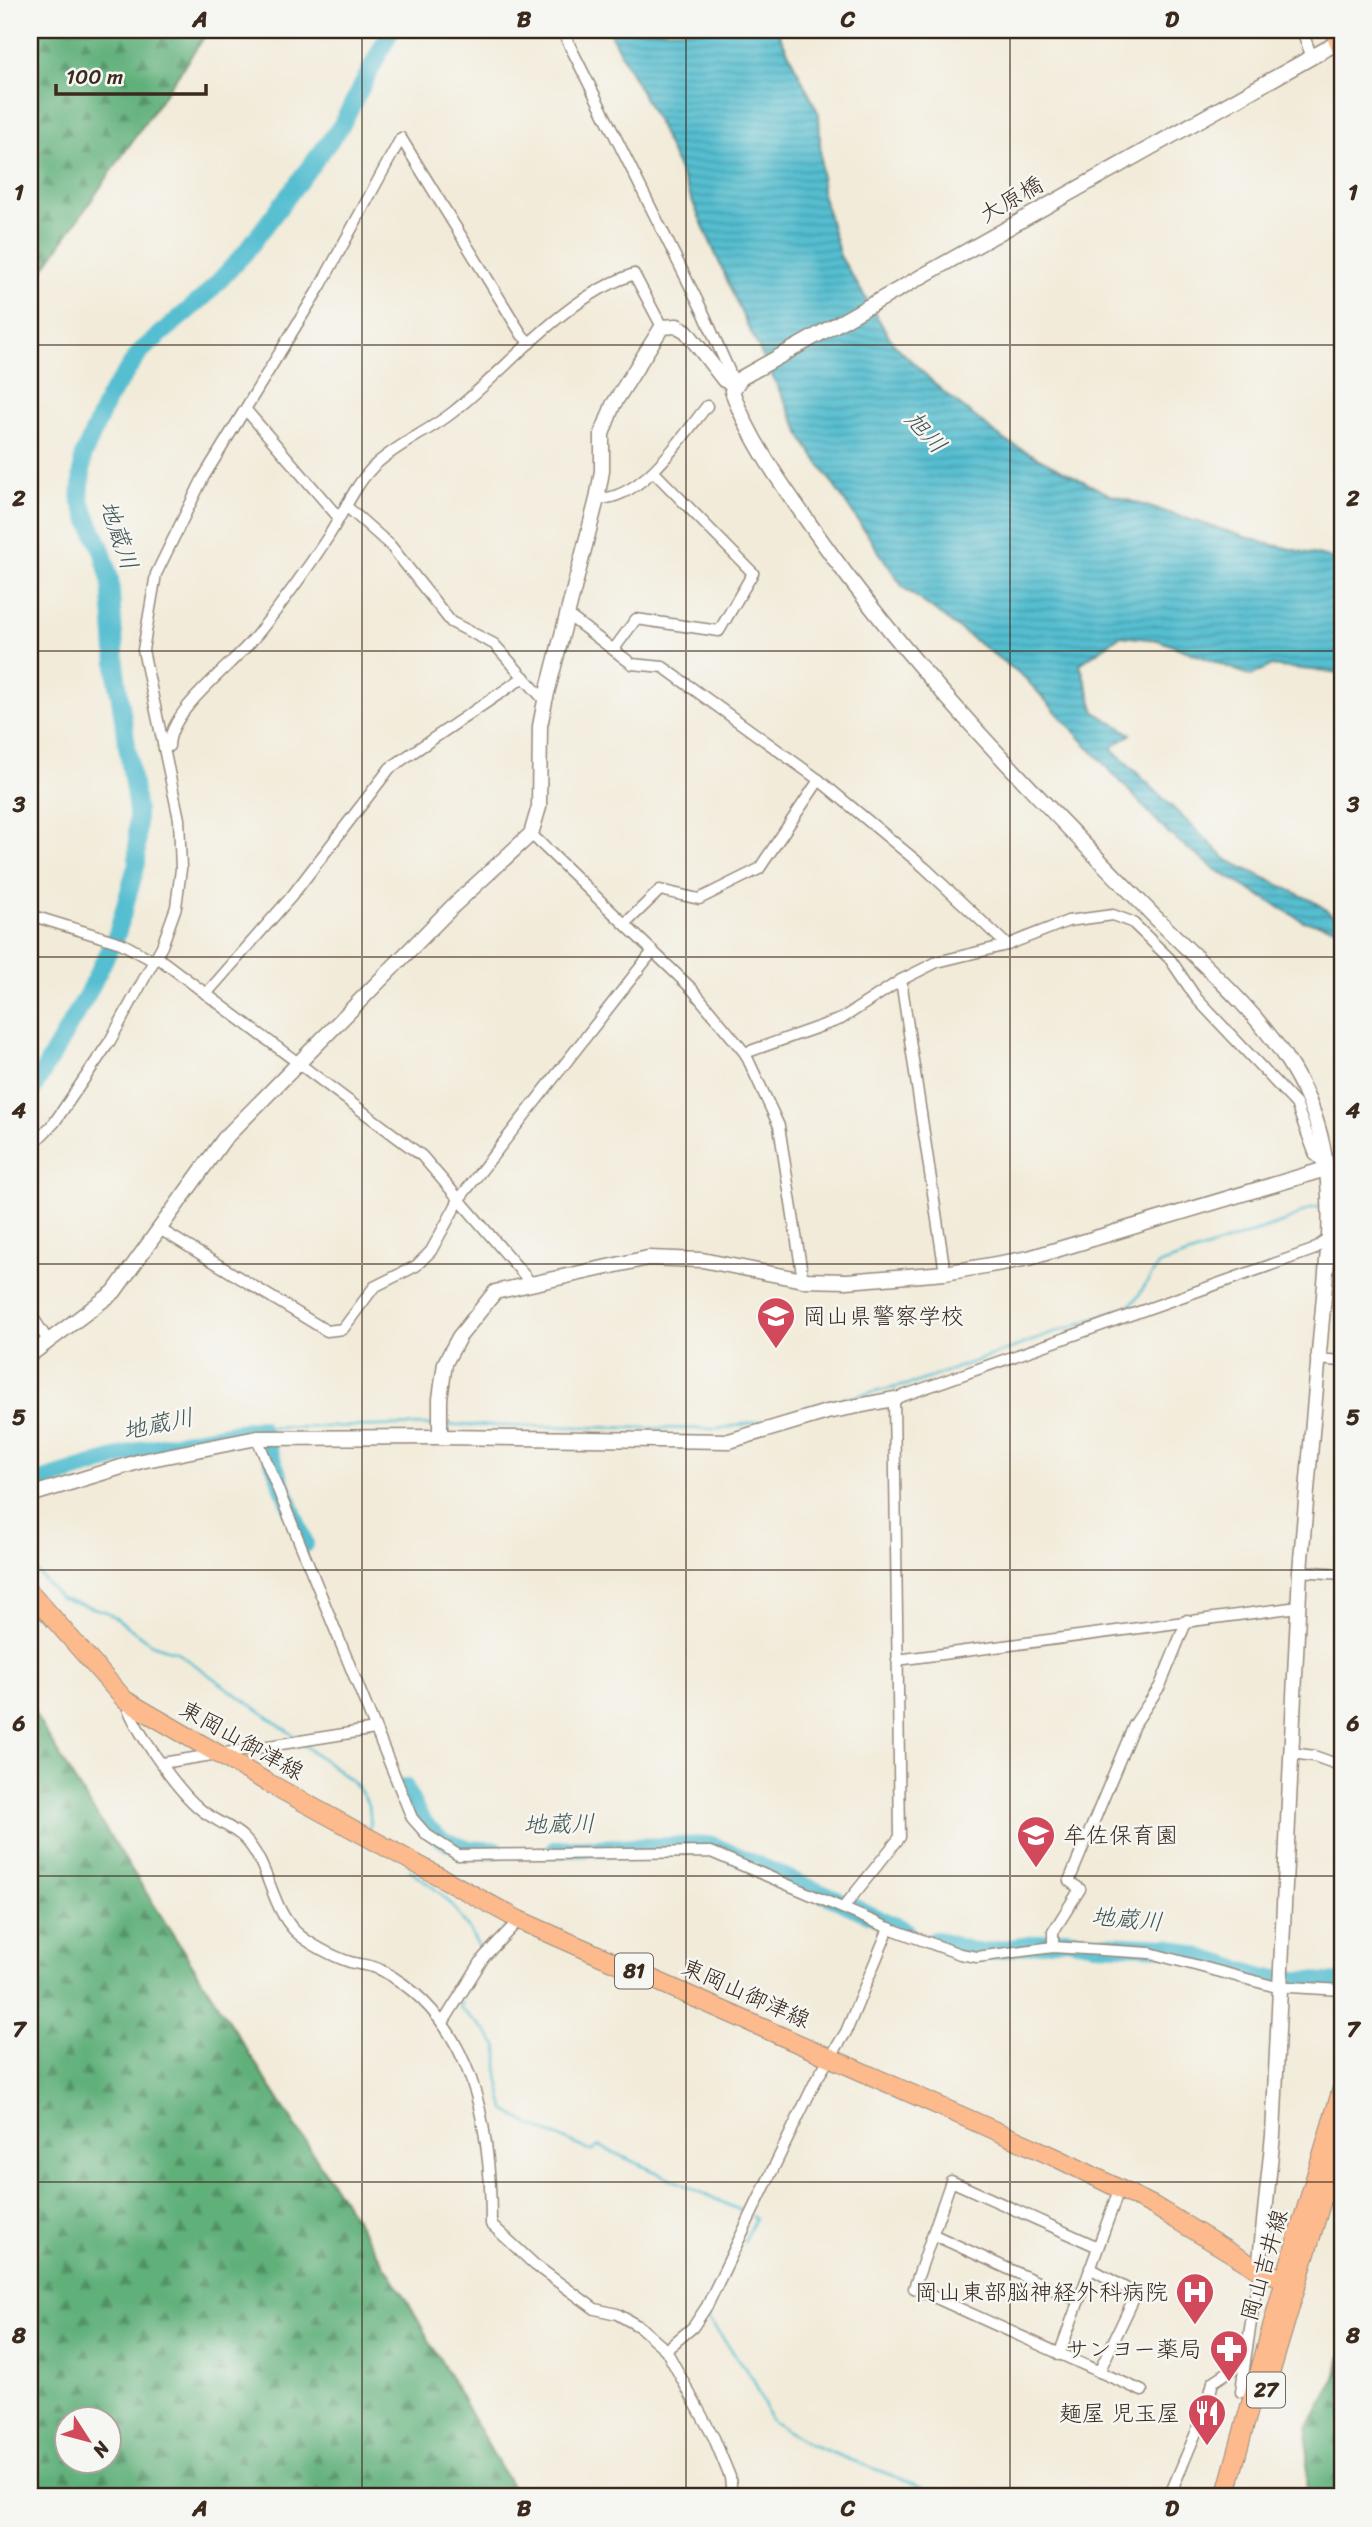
<svg xmlns="http://www.w3.org/2000/svg" width="1372" height="2527" font-family="Sriracha,'Klee One',sans-serif">
<defs>
<pattern id="forest-firs" width="22" height="20" patternUnits="userSpaceOnUse" patternTransform="scale(1.75)"><rect width="22" height="20" fill="#60b07a"/><path d="M5 1l3.5 6h-7zM16 11l3.5 6h-7z" fill="#508f63"/></pattern>
<pattern id="water-rules" width="6" height="5" patternUnits="userSpaceOnUse" patternTransform="scale(1.75)"><rect width="6" height="5" fill="#54bed0"/><path d="M0 2.5h6" fill="none" stroke="#479ba8"/></pattern>
</defs>
<rect width="100%" height="100%" fill="#f6f6f2"/>
<filter id="ink" filterUnits="userSpaceOnUse"><feTurbulence type="fractalNoise" baseFrequency=".0143" numOctaves="2"/><feDisplacementMap in="SourceGraphic" scale="14" xChannelSelector="R" yChannelSelector="G"/><feConvolveMatrix kernelMatrix="1 2 1 2 8 2 1 2 1" color-interpolation-filters="sRGB"/></filter>
<filter id="wash" filterUnits="userSpaceOnUse"><feTurbulence type="fractalNoise" baseFrequency=".00686" numOctaves="4" result="noise"/><feDisplacementMap in="SourceGraphic" scale="28" xChannelSelector="R" yChannelSelector="G"/><feGaussianBlur stdDeviation="1.57" result="paint"/><feColorMatrix in="noise" values="0 0 0 0 0 0 0 0 0 0 0 0 0 0 0 0 0 1.4 0 .05"/><feComposite in="paint" operator="in"/></filter>
<g filter="url(#wash)">
<rect width="100%" height="100%" fill="#f2ebd9"/>
<!-- forest -->
<g fill="url(#forest-firs)" stroke="#4e6d4c" stroke-width="2" fill-rule="evenodd">
<polygon points="30,30 209,30 30,289"/>
<path d="M 30,1706 L 76,1783 L 405,2297 L 517,2497 L 30,2497 ZM 66,2418 L 108,2418 L 108,2460 L 66,2460 Z"/>
<polygon points="1342,2355 1342,2497 1306,2497 1308,2428 1334,2381"/>
</g>
<!-- water -->
<polygon fill="url(#water-rules)" stroke="#487477" stroke-width="2" points="608,30 777,30 819,114 822,193 840,256 893,343 941,390 1004,440 1108,494 1265,543 1342,561 1342,673 1270,666 1251,676 1158,640 1120,636 1080,664 1095,712 1131,734 1111,748 1227,860 1317,903 1342,922 1342,929 1303,921 1216,870 1168,833 1024,677 903,587 805,443 741,312 658,123"/>
<g fill="none" stroke-linecap="round" stroke-linejoin="round">
<!-- stream -->
<g stroke="#54bed0" stroke-width="2.5">
<polyline points="445,1425 718,1429 780,1418 816,1405 915,1383 1129,1306 1137,1298 1158,1265 1284,1222 1311,1208 1325,1206"/>
<polyline points="260,1428 435,1425"/>
<polyline points="30,1564 60,1598 107,1612 152,1644 177,1652 296,1737"/>
<path d="M 303,1744 C 329,1767 379,1787 369,1829"/>
<path d="M 410,1870 C 450,1898 459,1910 482,1953"/>
<polyline points="462,2002 459,2007 485,2030 498,2047 498,2076 505,2110 530,2125 592,2151 599,2146 746,2213"/>
<polyline points="744,2242 756,2218 752,2216"/>
<polyline points="706,2316 753,2379 771,2421 809,2444 949,2497"/>
</g>
<!-- river -->
<g stroke="#54bed0" stroke-width="18">
<polyline points="30,1094 87,995 117,934 137,863 137,811 117,679 110,580 102,550 80,500 83,456 108,398 141,351 205,296 244,254 341,126 391,30"/>
<polyline points="30,1484 144,1449 260,1428 305,1544"/>
<path d="M 405,1787 C 423,1832 444,1852 496,1850"/>
<polyline points="555,1849 712,1845 905,1930"/>
<polyline points="935,1940 979,1953 1066,1939 1096,1944 1169,1947 1266,1978 1342,1983"/>
</g>
</g>
</g>
<g filter="url(#ink)">
<g fill="none" stroke-linecap="round" stroke-linejoin="round">
<defs>
<g id="minor">
<polyline points="562,30 704,314 735,384"/>
<polyline points="1302,30 1311,55"/>
<polyline points="246,410 339,518"/>
<path d="M 597,499 C 643,499 681,438 707,406"/>
<polyline points="346,506 390,545 451,622 494,644 545,701"/>
<polyline points="569,616 632,664 663,667 819,780 925,868 1007,945"/>
<polyline points="614,649 636,619 719,631 753,573 654,472"/>
<path d="M 169,746 C 170,709 232,666 256,636 C 281,605 306,571 328,537 C 343,514 354,486 374,466 C 397,444 428,432 453,412 C 512,365 561,299 634,274 L 662,327"/>
<polyline points="531,834 692,989 745,1053 779,1126 803,1280"/>
<polyline points="30,915 121,943 154,961"/>
<polyline points="626,923 660,890 699,899 759,869 819,780"/>
<polyline points="157,957 422,1156 531,1283"/>
<polyline points="901,980 945,1273"/>
<polyline points="206,994 291,897 390,768 524,677"/>
<polyline points="745,1053 841,1019 901,980 937,962 1007,945 1068,921 1113,915 1132,922 1170,959 1197,999 1296,1104 1315,1155 1327,1166"/>
<polyline points="30,1147 54,1123 110,1041 162,946 176,907 181,869 179,819 143,650 156,574 203,478 321,285 401,138 522,335 530,343"/>
<polyline points="158,1228 327,1331 343,1329 374,1287 416,1266 431,1251 460,1198 653,951"/>
<polyline points="30,1313 49,1342"/>
<polyline points="1316,1359 1342,1361"/>
<polyline points="257,1438 412,1818 427,1835 458,1855 711,1852 889,1928 960,1954 977,1957 1053,1947 1150,1953 1273,1986 1342,1990"/>
<polyline points="1300,1571 1342,1574"/>
<polyline points="897,1660 1298,1607"/>
<path d="M 125,1700 C 134,1729 176,1789 200,1809 C 213,1820 232,1826 244,1838 C 270,1865 270,1905 295,1931 C 307,1943 334,1957 350,1962 C 360,1965 372,1965 381,1970 C 475,2020 491,2128 491,2224 L 535,2265 L 595,2309 L 617,2314 L 640,2327 L 666,2350 L 714,2438 L 730,2477 L 732,2497"/>
<polyline points="1292,1753 1314,1756 1342,1766"/>
<polyline points="162,1763 375,1729"/>
<polyline points="843,1908 900,1837 894,1399 1313,1250 1329,1238"/>
<polyline points="1053,1947 1053,1932 1080,1889 1069,1881 1134,1725 1160,1686 1187,1620"/>
<polyline points="444,2021 484,1957 519,1920"/>
<polyline points="934,2235 1079,2301"/>
<polyline points="1098,2247 951,2181 914,2288 1142,2391"/>
<polyline points="1090,2268 1136,2294 1099,2372"/>
<polyline points="666,2350 693,2327 707,2306 816,2080 846,2032 889,1928"/>
<polyline points="1059,2355 1120,2187"/>
<polyline points="1241,2392 1245,2361"/>
<polyline points="1169,2497 1206,2409 1213,2382 1245,2361 1259,2270"/>
</g>
<g id="tertiary">
<polyline points="30,1355 114,1292 224,1139 454,905 531,834 539,807 540,726 545,701 597,499 602,471 602,434 613,405 662,327 677,326 686,331 724,380 735,384"/>
<polyline points="440,1437 440,1399 445,1363 459,1337 495,1292 648,1258 702,1260 803,1280 847,1281 945,1273 1029,1258 1329,1168"/>
<polyline points="30,1495 141,1461 257,1438 440,1437 729,1441 827,1412 894,1399"/>
<path d="M 1259,2270 L 1273,2135 L 1300,1571 L 1329,1238 C 1332,1174 1323,1115 1287,1060 C 1251,1004 1197,960 1150,912 C 1032,791 913,671 816,533 C 785,489 750,442 732,391 L 741,378 L 1342,40"/>
</g>
<g id="primary">
<polyline points="1334,30 1342,50"/>
<polyline points="30,1592 125,1700 265,1781 519,1920 1059,2159 1154,2206 1259,2270 1297,2283"/>
<polyline points="1271,2371 1342,2133"/>
<polyline points="1225,2497 1285,2279 1342,2088"/>
</g>
</defs>
<!-- minor casing -->
<use href="#minor" stroke="#968a7c" stroke-width="13"/>
<!-- tertiary casing -->
<use href="#tertiary" stroke="#968a7c" stroke-width="17"/>
<!-- primary casing -->
<use href="#primary" stroke="#968a7c" stroke-width="20"/>
<!-- minor -->
<use href="#minor" stroke="#fff" stroke-width="10"/>
<!-- tertiary -->
<use href="#tertiary" stroke="#fff" stroke-width="14"/>
<!-- primary -->
<use href="#primary" stroke="#fcba8d" stroke-width="18"/>
</g>
</g>
<!-- grid -->
<path fill="none" stroke="#3b2a1e" stroke-width="2" stroke-opacity="0.55" d="M 362,30 L 362,2497M 686,30 L 686,2497M 1010,30 L 1010,2497M 30,345 L 1342,345M 30,651 L 1342,651M 30,957 L 1342,957M 30,1264 L 1342,1264M 30,1570 L 1342,1570M 30,1876 L 1342,1876M 30,2182 L 1342,2182"/>
<!-- icons -->
<defs>
<symbol id="school-pin" viewBox="-11 -11 22 30"><path d="M0 17L-7.5 6A9.5 9.5 0 1 1 7.5 6Z" fill="#d1495b" stroke="#f6f6f2"/><path d="M0-5L7-2L0 1L-7-2ZM-4 1L0 2.5L4 1V4Q0 6-4 4Z" fill="#fff"/></symbol>
<symbol id="hospital-pin" viewBox="-11 -11 22 30"><path d="M0 17L-7.5 6A9.5 9.5 0 1 1 7.5 6Z" fill="#d1495b" stroke="#f6f6f2"/><path d="M-5-5h3v3.5h4V-5h3V5h-3V1.5h-4V5h-3Z" fill="#fff"/></symbol>
<symbol id="pharmacy-pin" viewBox="-11 -11 22 30"><path d="M0 17L-7.5 6A9.5 9.5 0 1 1 7.5 6Z" fill="#d1495b" stroke="#f6f6f2"/><path d="M-2-6h4v4h4v4h-4v4h-4v-4h-4v-4h4Z" fill="#fff"/></symbol>
<symbol id="restaurant-pin" viewBox="-11 -11 22 30"><path d="M0 17L-7.5 6A9.5 9.5 0 1 1 7.5 6Z" fill="#d1495b" stroke="#f6f6f2"/><path d="M-5-6h1v4h1v-4h1v4h1v-4h1v5L-1.5 .5V6h-2V.5L-5-1ZM5-6V6H3V1.5H1.5Q1.5-4 5-6Z" fill="#fff"/></symbol>
</defs>
<g fill-rule="evenodd">
<use href="#school-pin" x="754" y="1294" width="44" height="60"/>
<use href="#school-pin" x="1014" y="1813" width="44" height="60"/>
<use href="#hospital-pin" x="1173" y="2270" width="44" height="60"/>
<use href="#pharmacy-pin" x="1207" y="2327" width="44" height="60"/>
<use href="#restaurant-pin" x="1185" y="2391" width="44" height="60"/>
</g>
<g text-anchor="middle" stroke-width="5" stroke-linejoin="round" paint-order="stroke">
<!-- shield labels -->
<g fill="#f6f6f2" stroke="#73675e" stroke-width="2">
<rect x="615" y="1953.5" width="38" height="35" rx="5"/>
<rect x="1247" y="2372.5" width="38" height="35" rx="5"/>
</g>
<g font-size="21" font-weight="bold" fill="#3b2a1e">
<text x="634" y="1978">81</text>
<text x="1266" y="2397">27</text>
</g>
<!-- street labels -->
<g font-size="23" fill="#3b2a1e" stroke="#f6f6f2">
<text transform="translate(1011 199) rotate(-30)" y="8">大原橋</text>
<text transform="translate(242 1740) rotate(29)" y="8">東岡山御津線</text>
<text transform="translate(746 1993) rotate(24)" y="8">東岡山御津線</text>
<text transform="translate(1264 2265) rotate(-74)" y="8">岡山吉井線</text>
</g>
<!-- poi labels -->
<g font-size="23" fill="#3b2a1e" stroke="#f6f6f2" text-anchor="end">
<text x="803" y="1324" text-anchor="start">岡山県警察学校</text>
<text x="1063" y="1843" text-anchor="start">牟佐保育園</text>
<text x="1168" y="2300">岡山東部脳神経外科病院</text>
<text x="1202" y="2357">サンヨー薬局</text>
<text x="1180" y="2421">麺屋 児玉屋</text>
</g>
<!-- water labels -->
<g font-size="24" font-style="italic" fill="#425653" stroke="#f6f6f2">
<text transform="translate(926 432) rotate(48)" y="8">旭川</text>
<text transform="translate(119 535) rotate(71)" y="8">地蔵川</text>
<text transform="translate(158 1424) rotate(-12)" y="8">地蔵川</text>
<text transform="translate(559 1824) rotate(-1)" y="8">地蔵川</text>
<text transform="translate(1127 1919) rotate(5)" y="8">地蔵川</text>
</g>
</g>
<!-- margin -->
<rect width="1372" height="2527" fill="none" stroke="#f6f6f2" stroke-width="77"/>
<!-- north arrow -->
<g transform="translate(88 2440) rotate(126)"><circle r="33" fill="#f6f6f2" stroke="#aba49d" stroke-width="2"/>
<path d="M0-5L12 26L0 18L-12 26Z" fill="#d1495b"/>
<text y="-10" font-size="19" font-weight="bold" text-anchor="middle" fill="#3b2a1e">N</text>
</g>
<!-- scale -->
<path d="M56 84v10h150v-10" fill="none" stroke="#3b2a1e" stroke-width="3.5"/>
<text x="66" y="84" font-size="21" fill="#3b2a1e" stroke="#f6f6f2" stroke-width="5" paint-order="stroke">100 m</text>
<rect x="38" y="38" width="1296" height="2450" fill="none" stroke="#3b2a1e" stroke-width="2.5"/>
<g font-size="23" text-anchor="middle" font-weight="bold" fill="#3b2a1e">
<text x="200" y="27">A</text>
<text x="524" y="27">B</text>
<text x="848" y="27">C</text>
<text x="1172" y="27">D</text>
<text x="19" y="200">1</text>
<text x="1353" y="200">1</text>
<text x="19" y="506">2</text>
<text x="1353" y="506">2</text>
<text x="19" y="812">3</text>
<text x="1353" y="812">3</text>
<text x="19" y="1118">4</text>
<text x="1353" y="1118">4</text>
<text x="19" y="1425">5</text>
<text x="1353" y="1425">5</text>
<text x="19" y="1731">6</text>
<text x="1353" y="1731">6</text>
<text x="19" y="2037">7</text>
<text x="1353" y="2037">7</text>
<text x="19" y="2343">8</text>
<text x="1353" y="2343">8</text>
<text x="200" y="2516">A</text>
<text x="524" y="2516">B</text>
<text x="848" y="2516">C</text>
<text x="1172" y="2516">D</text>
</g>
</svg>
